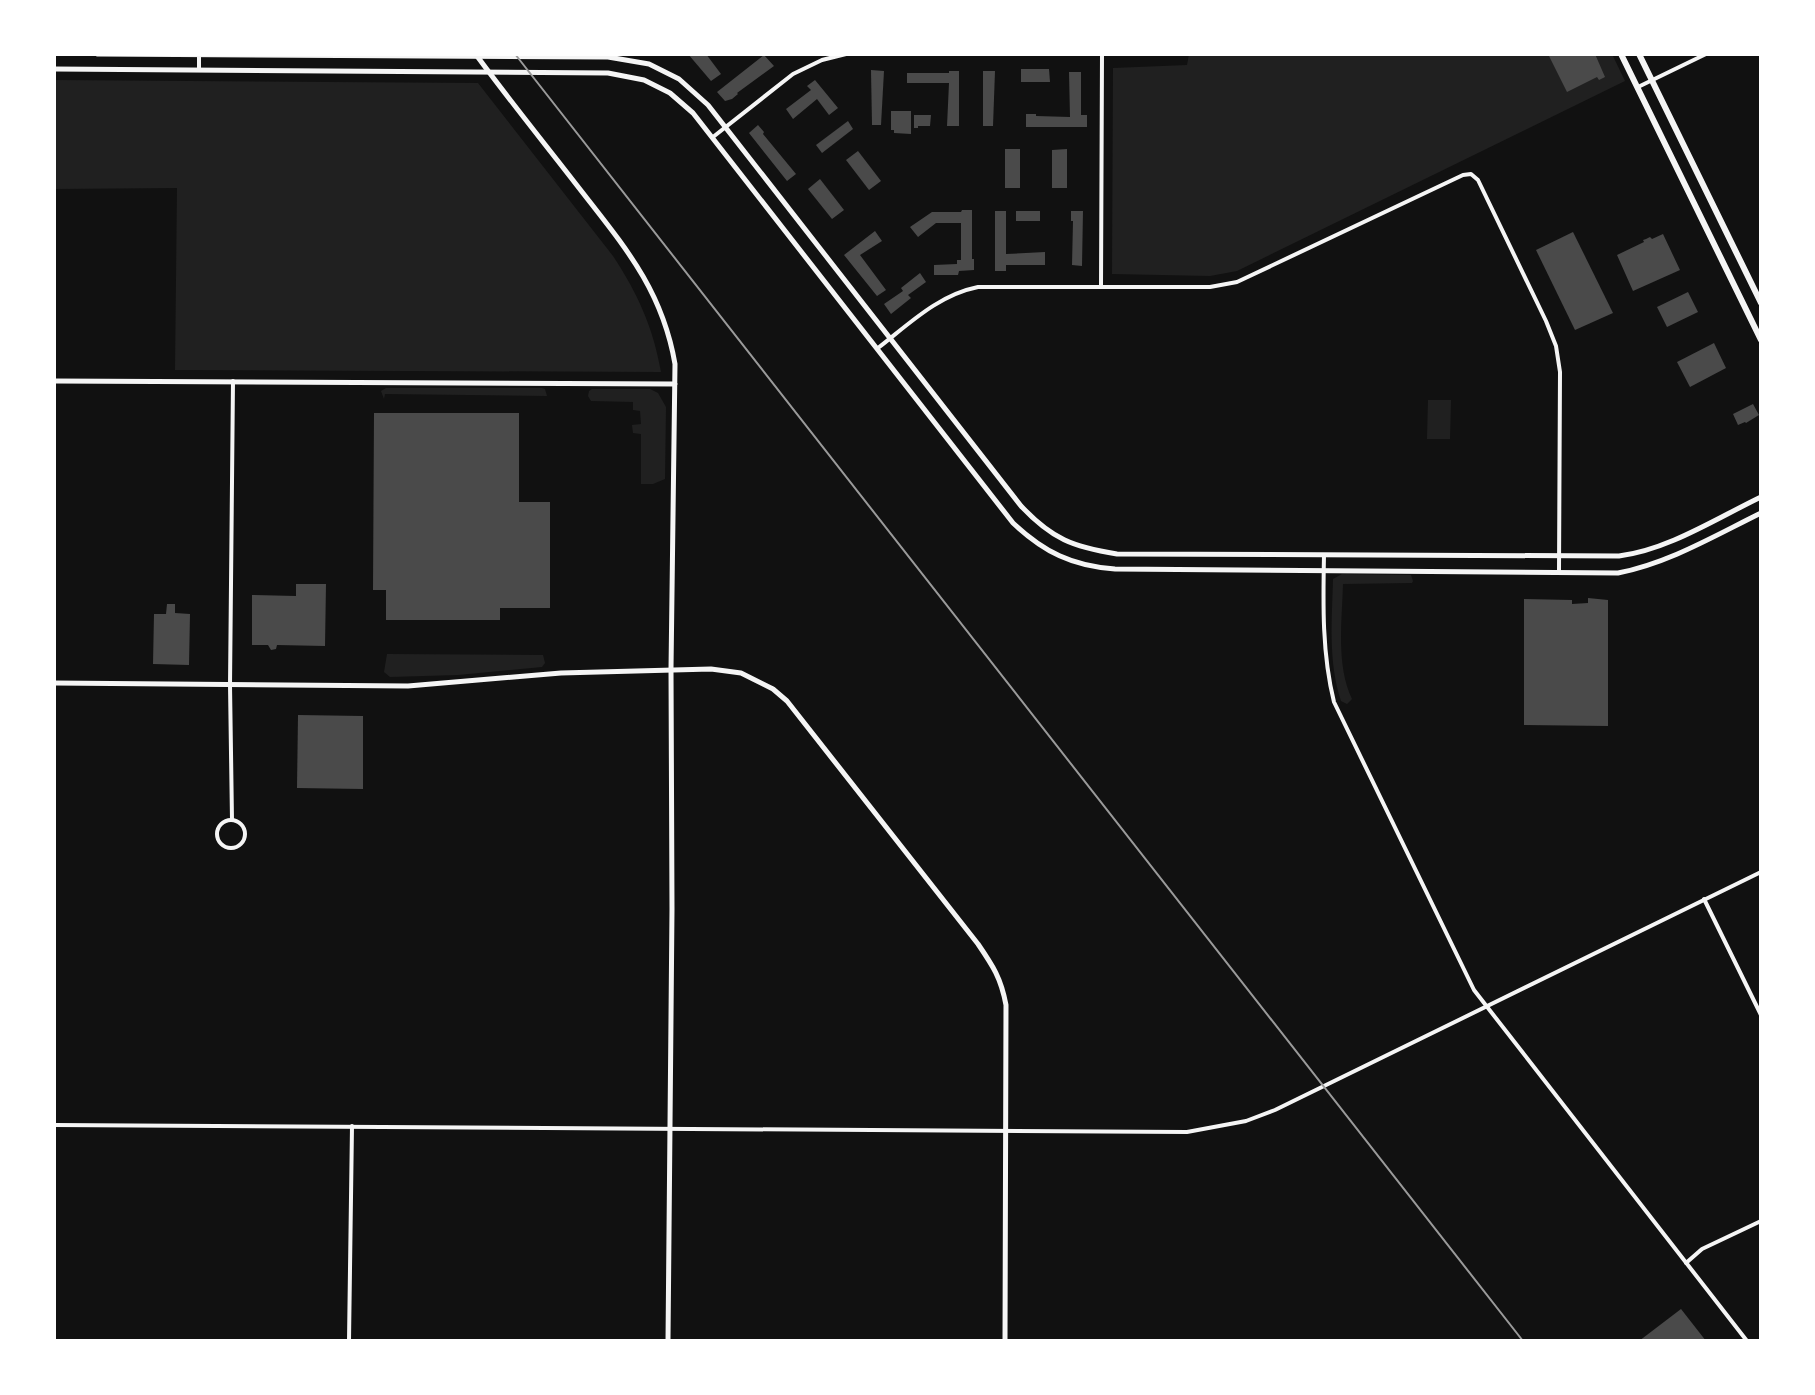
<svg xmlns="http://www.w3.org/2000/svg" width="1815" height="1395" font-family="'Fira Sans Condensed',sans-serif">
<rect width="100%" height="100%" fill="#111"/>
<!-- green -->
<g fill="#202020">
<polygon points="1189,54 1612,54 1625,81 1237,271 1210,276 1112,274 1113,68 1187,65"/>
<path d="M 54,80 L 478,83 L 613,256 C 638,294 653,327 661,372 L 175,370 L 177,188 L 54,189 Z"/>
<polygon points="386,388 542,388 545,389 547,396 385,394 384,399 381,391"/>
<polygon points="592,389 650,389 658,393 666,407 665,479 653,484 641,484 641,434 633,433 632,425 641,424 640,411 633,410 633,402 591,401 588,396 589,391"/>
<polygon points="1428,400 1451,400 1450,439 1427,439"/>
<path d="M 1342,574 L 1411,575 L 1413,581 L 1412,583 L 1343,584 C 1342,621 1336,665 1352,699 L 1347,704 L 1341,701 C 1328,661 1332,620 1333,579 Z"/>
<polygon points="387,654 540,655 543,655 545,663 542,667 458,675 390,677 384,672"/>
</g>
<!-- building -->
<g fill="#4a4a4a">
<polygon points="688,54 706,54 721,74 711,81"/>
<polygon points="1548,54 1595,54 1605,77 1599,80 1597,77 1567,92"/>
<polygon points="764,55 774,66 737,93 738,94 732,99 725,101 717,92"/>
<polygon points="1021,69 1049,69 1050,82 1021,82"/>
<polygon points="871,70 884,71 881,125 872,125"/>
<polygon points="949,71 959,71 959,126 947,126 949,83 907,83 907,73 949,73"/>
<polygon points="983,71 995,71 993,126 983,126"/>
<polygon points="1069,72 1081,72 1081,115 1087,115 1087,127 1026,127 1026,114 1036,114 1036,116 1070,117"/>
<polygon points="815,80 838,108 829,115 817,99 793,119 786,109 811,90 807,86"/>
<polygon points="891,111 911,111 911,134 894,133 894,130 891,130"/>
<polygon points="914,115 931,115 930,126 918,126 918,128 914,128"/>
<polygon points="848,121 853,129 822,153 816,145"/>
<polygon points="758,125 764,132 763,134 796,174 787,181 749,133"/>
<rect x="1005" y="149" width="15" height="39"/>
<polygon points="1067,149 1067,188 1052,188 1052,150"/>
<polygon points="858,151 881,181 869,190 846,160"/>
<polygon points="820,179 844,210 832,219 808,189"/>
<polygon points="962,210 972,210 972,259 974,259 974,270 959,271 958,275 934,275 934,265 957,264 957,260 961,260 961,223 936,223 918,237 910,227 932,212 961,212"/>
<polygon points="995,211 1006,211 1006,254 1045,252 1045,265 1006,265 1006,271 995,271"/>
<rect x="1016" y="211" width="24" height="10"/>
<polygon points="1071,211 1083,211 1082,266 1072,265 1073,221 1071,221"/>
<polygon points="875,231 882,241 860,255 886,290 877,296 844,255"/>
<polygon points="1573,232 1613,313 1575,330 1536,250"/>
<polygon points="1663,234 1680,270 1633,291 1617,255 1644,242 1643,240 1646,239 1650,237 1652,239"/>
<polygon points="920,273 926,282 908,295 911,298 891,314 884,304 903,291 901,288"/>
<polygon points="1688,292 1698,312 1667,327 1657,307"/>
<polygon points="1714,343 1726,368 1690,387 1677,362"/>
<polygon points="1753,404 1759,415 1746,423 1745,422 1738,425 1733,414"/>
<polygon points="374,413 519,413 519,502 550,502 550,608 500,608 500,620 386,620 386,590 373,590"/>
<polygon points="296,584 326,584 325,646 277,645 276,649 271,650 268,645 252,645 252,595 296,596"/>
<polygon points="1588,598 1608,600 1608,726 1524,725 1524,599 1572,600 1572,604 1588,603"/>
<polygon points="167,604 175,604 175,613 190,614 189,665 153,664 154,614 166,614"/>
<polygon points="298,715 363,716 363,789 297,788"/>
<polygon points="1681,1309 1706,1341 1639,1341"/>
</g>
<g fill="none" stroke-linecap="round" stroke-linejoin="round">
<!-- minor -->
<g stroke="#f5f5f5" stroke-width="4">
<polyline points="199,70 199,54"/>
<polyline points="1638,87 1706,54"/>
<polyline points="713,137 793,74 822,60 846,54"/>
<polyline points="1101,286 1102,54"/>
<path d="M 878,348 C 909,324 938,295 978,287 L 1210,287 L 1237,282 L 1463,175 L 1471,174 L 1478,180 L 1546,321 L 1556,346 L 1560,372 L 1559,572"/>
<path d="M 1324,555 C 1323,604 1322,654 1334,702 L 1474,990 L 1747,1341"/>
<polyline points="232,820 230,685 233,381"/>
<circle cx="231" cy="834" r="14"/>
<polyline points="1704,899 1761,1015"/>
<polyline points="54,1125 1187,1132 1246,1121 1275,1110 1761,872"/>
<polyline points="1686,1263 1702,1249 1761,1221"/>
<polyline points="349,1341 352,1126"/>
</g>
<!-- tertiary -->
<g stroke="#f5f5f5" stroke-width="5">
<path d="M 97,54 L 608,57 L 649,64 L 679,79 L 708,105 L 1021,506 C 1052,539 1073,547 1117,554 L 1619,556 C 1668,550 1717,518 1761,497"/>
<path d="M 477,56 C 510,101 545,144 579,188 C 624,246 662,289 675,364 L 671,669 L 672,909 L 668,1341"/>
<path d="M 54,69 L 608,73 L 644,80 L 670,93 L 693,113 L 1013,523 C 1044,552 1072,566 1115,569 L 1618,573 C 1669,563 1714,536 1761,513"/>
<polyline points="54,381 675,384"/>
<path d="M 54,683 L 408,686 L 561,673 L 711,669 L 741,673 L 773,689 L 787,701 L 978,944 C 993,966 1001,978 1006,1005 L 1005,1341"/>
</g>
<!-- secondary -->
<g stroke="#f5f5f5" stroke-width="6">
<polyline points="1621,54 1761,340"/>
<polyline points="1639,54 1761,303"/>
</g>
<!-- rail -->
<polyline stroke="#9a9a9a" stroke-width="2" points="515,54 1523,1341"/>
</g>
<!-- border -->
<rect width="1815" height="1395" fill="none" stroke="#ffffff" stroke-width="112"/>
</svg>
